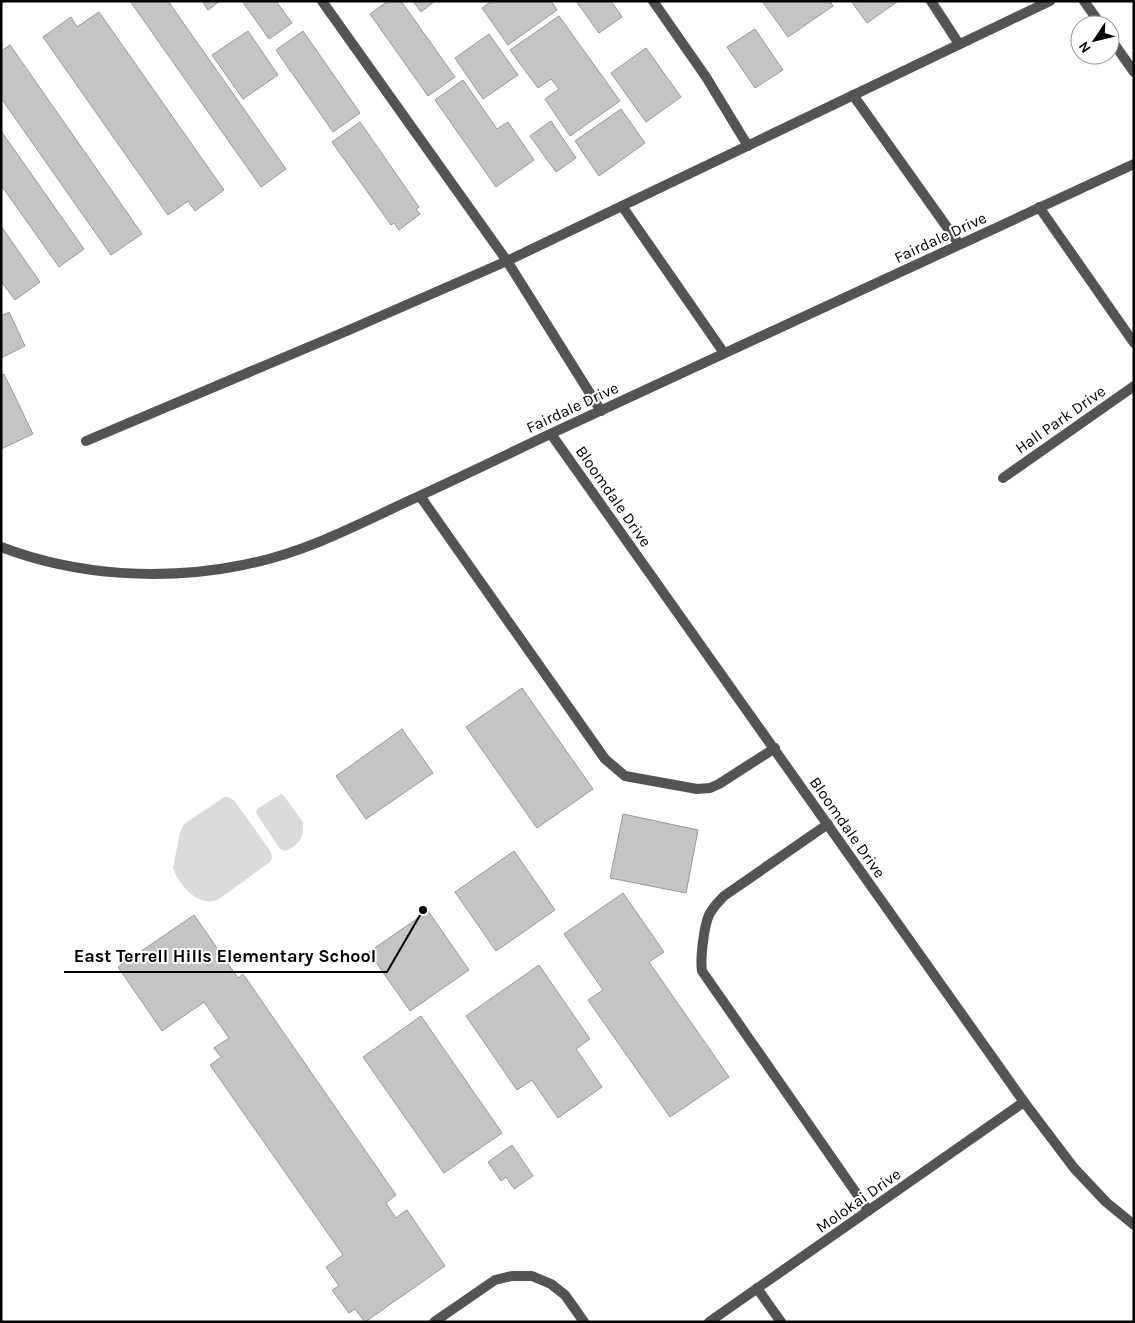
<svg xmlns="http://www.w3.org/2000/svg" width="1135" height="1323" font-family="Karla,sans-serif">
<rect width="100%" height="100%" fill="#fff"/>
<!-- green -->
<g fill="#dbdbdb">
<path d="M 281,794 L 284,796 L 303,822 C 305,837 298,846 285,851 L 280,849 L 256,813 L 257,809 Z"/>
<path d="M 226,796 L 234,800 L 271,852 L 272,858 L 270,862 L 219,899 C 199,909 180,886 173,868 L 180,832 L 184,824 Z"/>
</g>
<!-- building -->
<g fill="#c4c4c4" stroke="#989898">
<polygon points="130,1 168,1 286,169 261,187"/>
<polygon points="202,1 220,1 208,10"/>
<polygon points="242,1 276,1 292,23 269,39"/>
<polygon points="388,1 401,1 455,77 428,96 370,14"/>
<polygon points="413,1 435,1 421,12"/>
<polygon points="492,1 551,1 557,10 508,45 482,8"/>
<polygon points="576,1 611,1 622,17 599,33"/>
<polygon points="762,1 830,1 833,6 788,37"/>
<polygon points="851,1 897,1 897,2 867,23"/>
<polygon points="99,12 224,190 195,211 188,201 168,215 43,37 71,17 77,27"/>
<polygon points="559,16 620,101 570,136 545,99 559,89 551,79 538,88 510,50"/>
<polygon points="755,29 783,70 755,88 727,47"/>
<polygon points="248,31 278,75 243,99 212,55"/>
<polygon points="303,31 360,113 333,132 276,50"/>
<polygon points="489,34 518,75 483,99 455,58"/>
<polygon points="10,45 142,234 111,255 1,98 1,51"/>
<polygon points="646,48 681,97 646,122 611,73"/>
<polygon points="463,80 497,129 508,122 534,160 496,187 435,100"/>
<polygon points="621,109 645,143 599,176 575,141"/>
<polygon points="551,121 576,158 556,172 530,136"/>
<polygon points="360,122 419,207 416,209 420,214 399,230 394,223 391,225 332,142"/>
<polygon points="1,131 84,249 59,267 1,185"/>
<polygon points="1,226 40,282 15,300 1,281"/>
<polygon points="9,312 25,346 1,358 1,316"/>
<polygon points="4,374 33,434 1,449 1,375"/>
<polygon points="522,688 593,789 537,828 466,727"/>
<polygon points="402,729 433,773 366,819 336,776"/>
<polygon points="623,814 698,830 686,893 610,878"/>
<polygon points="514,851 555,910 496,951 455,892"/>
<polygon points="623,893 664,952 649,962 729,1077 670,1117 588,1000 603,990 564,934"/>
<polygon points="428,911 469,970 410,1011 369,952"/>
<polygon points="194,915 238,978 243,974 396,1195 386,1203 396,1218 407,1210 445,1266 365,1322 355,1309 349,1313 332,1290 339,1286 326,1267 343,1255 210,1065 221,1057 214,1048 229,1038 204,1002 162,1031 118,967"/>
<polygon points="539,965 590,1039 576,1049 602,1087 558,1118 532,1080 517,1090 466,1016"/>
<polygon points="421,1016 502,1133 444,1173 363,1057"/>
<polygon points="512,1145 533,1176 514,1189 506,1177 501,1181 488,1162"/>
</g>
<g fill="none" stroke-linecap="round" stroke-linejoin="round">
<!-- service -->
<g stroke="#545454" stroke-width="10">
<polyline points="322,1 507,261 1050,1"/>
<polyline points="653,1 706,77 748,146"/>
<polyline points="931,1 959,44"/>
<polyline points="1084,1 1101,25"/>
<polyline points="1110,38 1134,72"/>
<polyline points="853,95 959,244"/>
<polyline points="622,206 724,353"/>
<polyline points="86,441 349,330 507,261 601,411"/>
<polyline points="420,496 605,759 625,776 697,789 710,788 719,784 775,748"/>
<path d="M 828,824 L 724,896 C 718,902 713,907 709,915 C 704,926 700,959 702,971 L 868,1210"/>
<polyline points="434,1322 495,1280 512,1276 532,1276 551,1284 565,1295 584,1322"/>
</g>
<!-- minor -->
<g stroke="#545454" stroke-width="10">
<polyline points="1039,207 1134,343"/>
<polyline points="551,434 1024,1102 1074,1168 1106,1202 1134,1225"/>
<polyline points="1003,478 1134,386"/>
<path d="M 1,547 C 77,576 164,581 243,565 C 300,554 352,528 404,503 C 452,481 500,458 548,435 C 743,344 938,253 1134,164"/>
<polyline points="757,1288 781,1322"/>
<polyline points="709,1322 1024,1102"/>
</g>
</g>
<g text-anchor="middle" stroke-width="4" stroke-linejoin="round" paint-order="stroke">
<!-- street labels -->
<g font-size="16" fill="#000" stroke="#fff">
<text transform="translate(940 237) rotate(-25)" y="6">Fairdale Drive</text>
<text transform="translate(572 407) rotate(-25)" y="6">Fairdale Drive</text>
<text transform="translate(1060 419) rotate(-35)" y="6">Hall Park Drive</text>
<text transform="translate(614 496) rotate(55)" y="6">Bloomdale Drive</text>
<text transform="translate(848 827) rotate(55)" y="6">Bloomdale Drive</text>
<text transform="translate(858 1200) rotate(-35)" y="6">Molokai Drive</text>
</g>
</g>
<!-- callouts -->
<path fill="none" stroke="#000" stroke-width="2" d="M423 910L387 972H64"/>
<circle fill="#000" stroke="#fff" stroke-width="2" cx="423" cy="910" r="5"/>
<g font-size="18" text-anchor="middle" font-weight="bold" fill="#000" stroke="#fff" stroke-width="4" stroke-linejoin="round" paint-order="stroke">
<text x="225" y="962">East Terrell Hills Elementary School</text>
</g>
<!-- border -->
<rect width="1135" height="1323" fill="none" stroke="#000000" stroke-width="5"/>
<!-- north arrow -->
<g transform="translate(1095 40) rotate(235)"><circle r="24" fill="#ffffff" stroke="#999999"/>
<path d="M0-4L9 19L0 12L-9 19Z" fill="#000000"/>
<text y="-8" font-size="14" font-weight="bold" text-anchor="middle" fill="#000000">N</text>
</g>
</svg>
